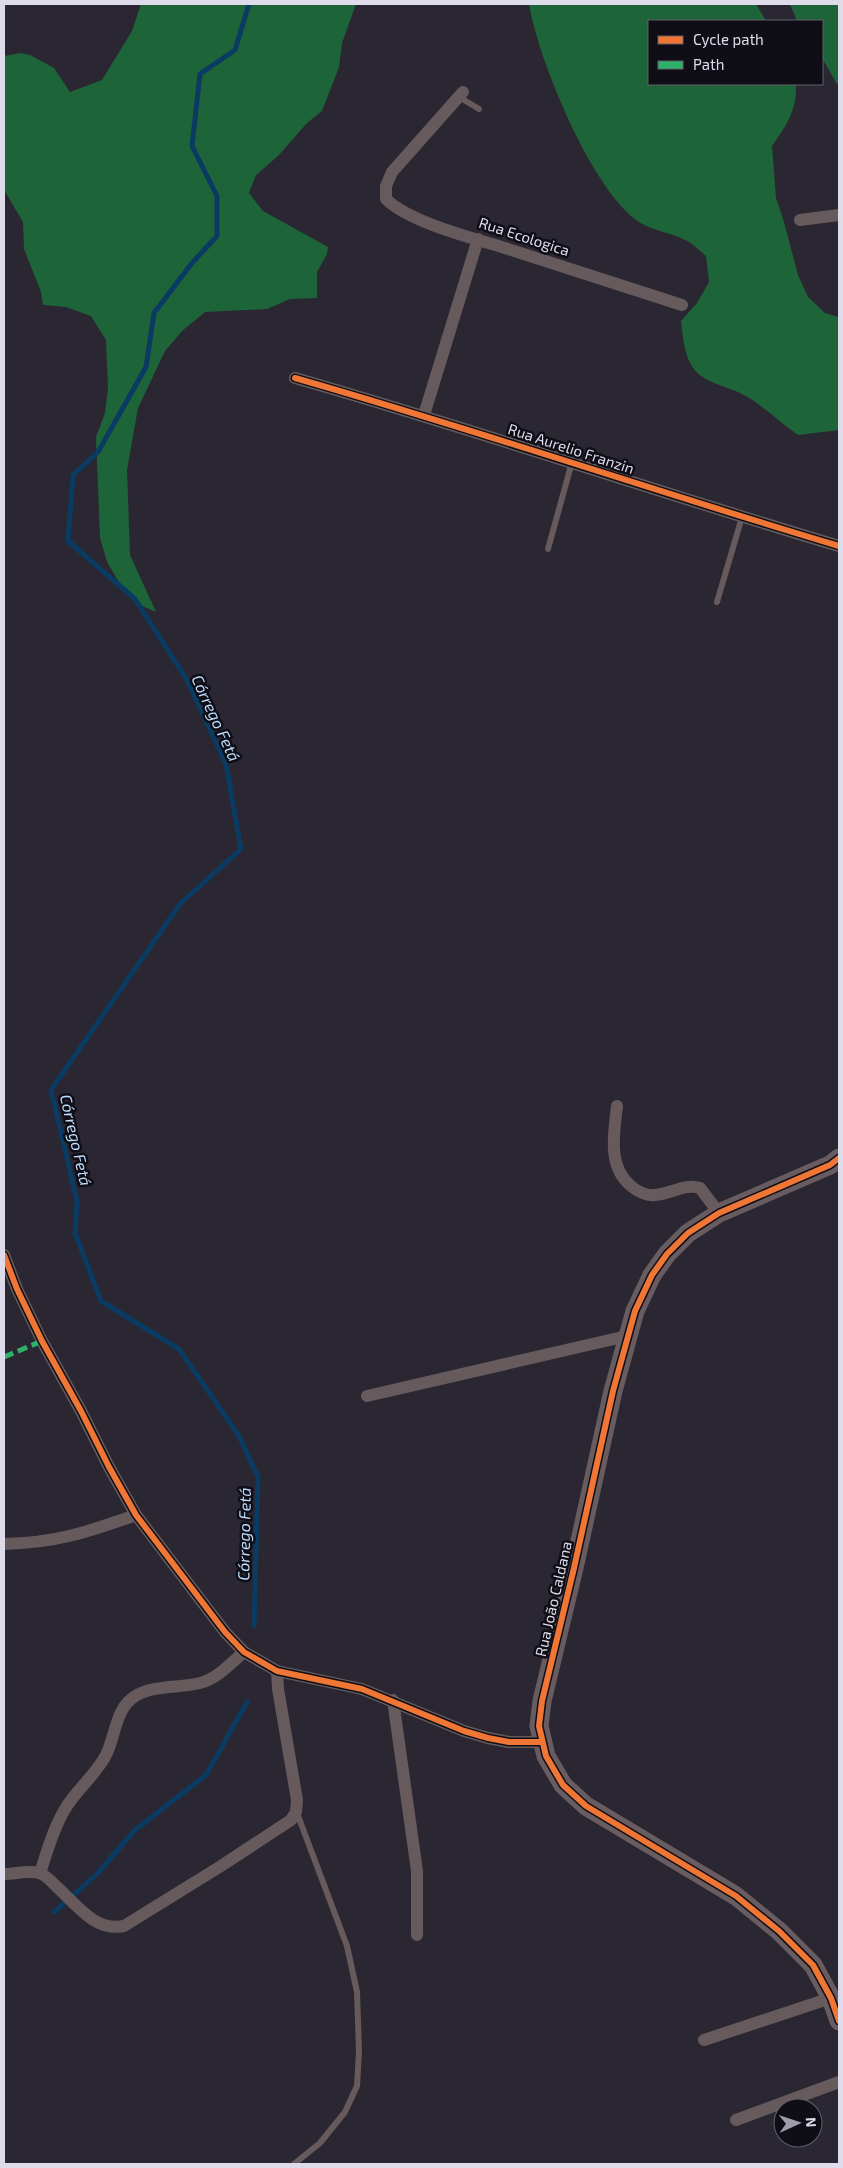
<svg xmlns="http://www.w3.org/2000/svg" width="843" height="2168" font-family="'Exo 2',sans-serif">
<rect width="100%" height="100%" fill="#2a2732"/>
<!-- forest -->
<g fill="#1e6439">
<polygon points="141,4 356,4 342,43 339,67 322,111 307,123 278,156 256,175 249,193 263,211 328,247 327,254 317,272 317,298 290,299 267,309 205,312 182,331 165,351 138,408 127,470 130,555 156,612 140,605 123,589 107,562 100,538 96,437 105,413 108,388 106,340 91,316 66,307 43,305 41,292 24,249 23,222 4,190 4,56 21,53 30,55 54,68 70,92 102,80 132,31"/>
<path d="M 529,4 L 756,4 L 766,21 L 649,21 L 649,84 L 796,84 C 797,110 787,125 772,146 L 776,198 L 784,222 L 798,275 L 808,297 L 825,313 L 839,317 L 839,430 L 798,435 C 778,421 761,403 738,392 C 724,386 704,382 694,369 C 684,357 683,336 681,321 L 697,303 L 709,282 L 706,256 C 700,251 692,243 685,240 C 670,232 653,231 639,222 C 592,191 538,59 529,4 Z"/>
<polygon points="790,4 839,4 839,84 837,84 822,58 822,21 797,21"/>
</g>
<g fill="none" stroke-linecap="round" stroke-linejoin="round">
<!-- stream -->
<g stroke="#0a3b62" stroke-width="5">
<polyline points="249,4 235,50 200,74 192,146 217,196 217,236 192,263 154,313 146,367 98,452 73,475 68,541 135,599 187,680 226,764 241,849 180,904 51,1090 77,1201 75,1233 101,1301 179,1349 239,1436 258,1477 254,1626"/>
<polyline points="54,1912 97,1874 135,1830 206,1775 247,1702"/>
</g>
<!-- lane -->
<g stroke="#665a5c" stroke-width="6">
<polyline points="459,97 479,109"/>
<polyline points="548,549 572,462"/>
<polyline points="717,602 742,517"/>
<polyline points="294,2164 320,2143 345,2112 357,2086 359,2051 357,1992 347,1946 297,1813"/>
</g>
<!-- street -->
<g stroke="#665a5c" stroke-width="12">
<path d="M 463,92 L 392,172 L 386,186 L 386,199 C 409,222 472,238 505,248 C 564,267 623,286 682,305"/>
<polyline points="800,220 839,215"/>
<path d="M 295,378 C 477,430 657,492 839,546"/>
<polyline points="424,415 478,239"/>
<path d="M 617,1106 C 614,1133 607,1166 631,1186 C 637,1191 646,1196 655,1195 C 671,1194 685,1183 700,1188 L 719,1213"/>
<polyline points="4,1255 17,1289 42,1341 81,1411 109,1467 136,1515 225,1632 244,1652 277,1671 362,1689 464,1731 488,1738 509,1742 541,1742"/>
<polyline points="367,1396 627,1336"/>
<path d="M 4,1544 C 55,1543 88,1532 136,1515"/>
<polyline points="393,1700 417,1871 417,1935"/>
<path d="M 40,1873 C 47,1852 53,1829 65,1809 C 76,1790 95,1776 106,1755 C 116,1735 115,1707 137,1695 C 155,1685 180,1688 200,1683 C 218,1678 230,1664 244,1652"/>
<path d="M 4,1874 C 15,1874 28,1870 39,1873 C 46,1875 52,1882 57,1887 C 77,1905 95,1932 124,1926 L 221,1866 L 291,1820 L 296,1812 L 297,1800 L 278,1689 L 277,1671"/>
<polyline points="704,2040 831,1998"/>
<polyline points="736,2120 839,2082"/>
</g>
<!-- secondary -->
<polyline stroke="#695c60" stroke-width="19" points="839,1158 830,1165 719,1213 688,1233 667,1254 652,1275 635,1311 613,1391 574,1568 542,1701 539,1726 546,1756 563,1785 586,1806 736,1896 779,1931 813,1965 831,1998 839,2021"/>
<!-- quiet -->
<polyline stroke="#2db169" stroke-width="5" stroke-dasharray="10 5" stroke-linecap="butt" points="4,1357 42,1341"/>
<defs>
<g id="cycleway">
<path d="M 295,378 C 477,430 657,492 839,546"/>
<polyline points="839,1158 830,1165 719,1213 688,1233 667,1254 652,1275 635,1311 613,1391 574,1568 542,1701 539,1726 546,1756 563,1785 586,1806 736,1896 779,1931 813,1965 831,1998 839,2021"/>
<polyline points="4,1255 17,1289 42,1341 81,1411 109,1467 136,1515 225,1632 244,1652 277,1671 362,1689 464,1731 488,1738 509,1742 541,1742"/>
</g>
</defs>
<!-- cycleway casing -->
<use href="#cycleway" stroke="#0f0e16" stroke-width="9"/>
<!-- cycleway -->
<use href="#cycleway" stroke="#f07635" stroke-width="6"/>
</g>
<g text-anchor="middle" stroke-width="5" stroke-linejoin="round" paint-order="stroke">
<!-- street labels -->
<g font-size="15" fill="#dedcea" stroke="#0f0e16">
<text transform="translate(524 237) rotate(18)" y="5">Rua Ecologica</text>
<text transform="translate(571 449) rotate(18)" y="5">Rua Aurelio Franzin</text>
<text transform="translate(554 1599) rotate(-77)" y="5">Rua João Caldana</text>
</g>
<!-- water labels -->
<g font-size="16" font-style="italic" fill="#bcddfe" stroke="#0f0e16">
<text transform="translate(216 718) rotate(65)" y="6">Córrego Fetá</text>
<text transform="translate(76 1140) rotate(77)" y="6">Córrego Fetá</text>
<text transform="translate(244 1534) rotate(-89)" y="6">Córrego Fetá</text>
</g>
</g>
<!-- border -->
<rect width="843" height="2168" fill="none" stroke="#dedcea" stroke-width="10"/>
<!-- legend -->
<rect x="648" y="20" width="175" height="65" fill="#0f0e16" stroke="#62606b"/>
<rect x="658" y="36" width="25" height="8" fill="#f07635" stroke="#62606b"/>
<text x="693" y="45" font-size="15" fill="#dedcea">Cycle path</text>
<rect x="658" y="61" width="25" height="8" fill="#2db169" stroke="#62606b"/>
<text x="693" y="70" font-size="15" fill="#dedcea">Path</text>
<!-- north arrow -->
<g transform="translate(798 2123) rotate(87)"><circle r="24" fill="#0f0e16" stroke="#62606b"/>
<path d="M0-4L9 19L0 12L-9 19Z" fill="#9f9daa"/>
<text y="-8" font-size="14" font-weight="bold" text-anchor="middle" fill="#dedcea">N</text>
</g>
</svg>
